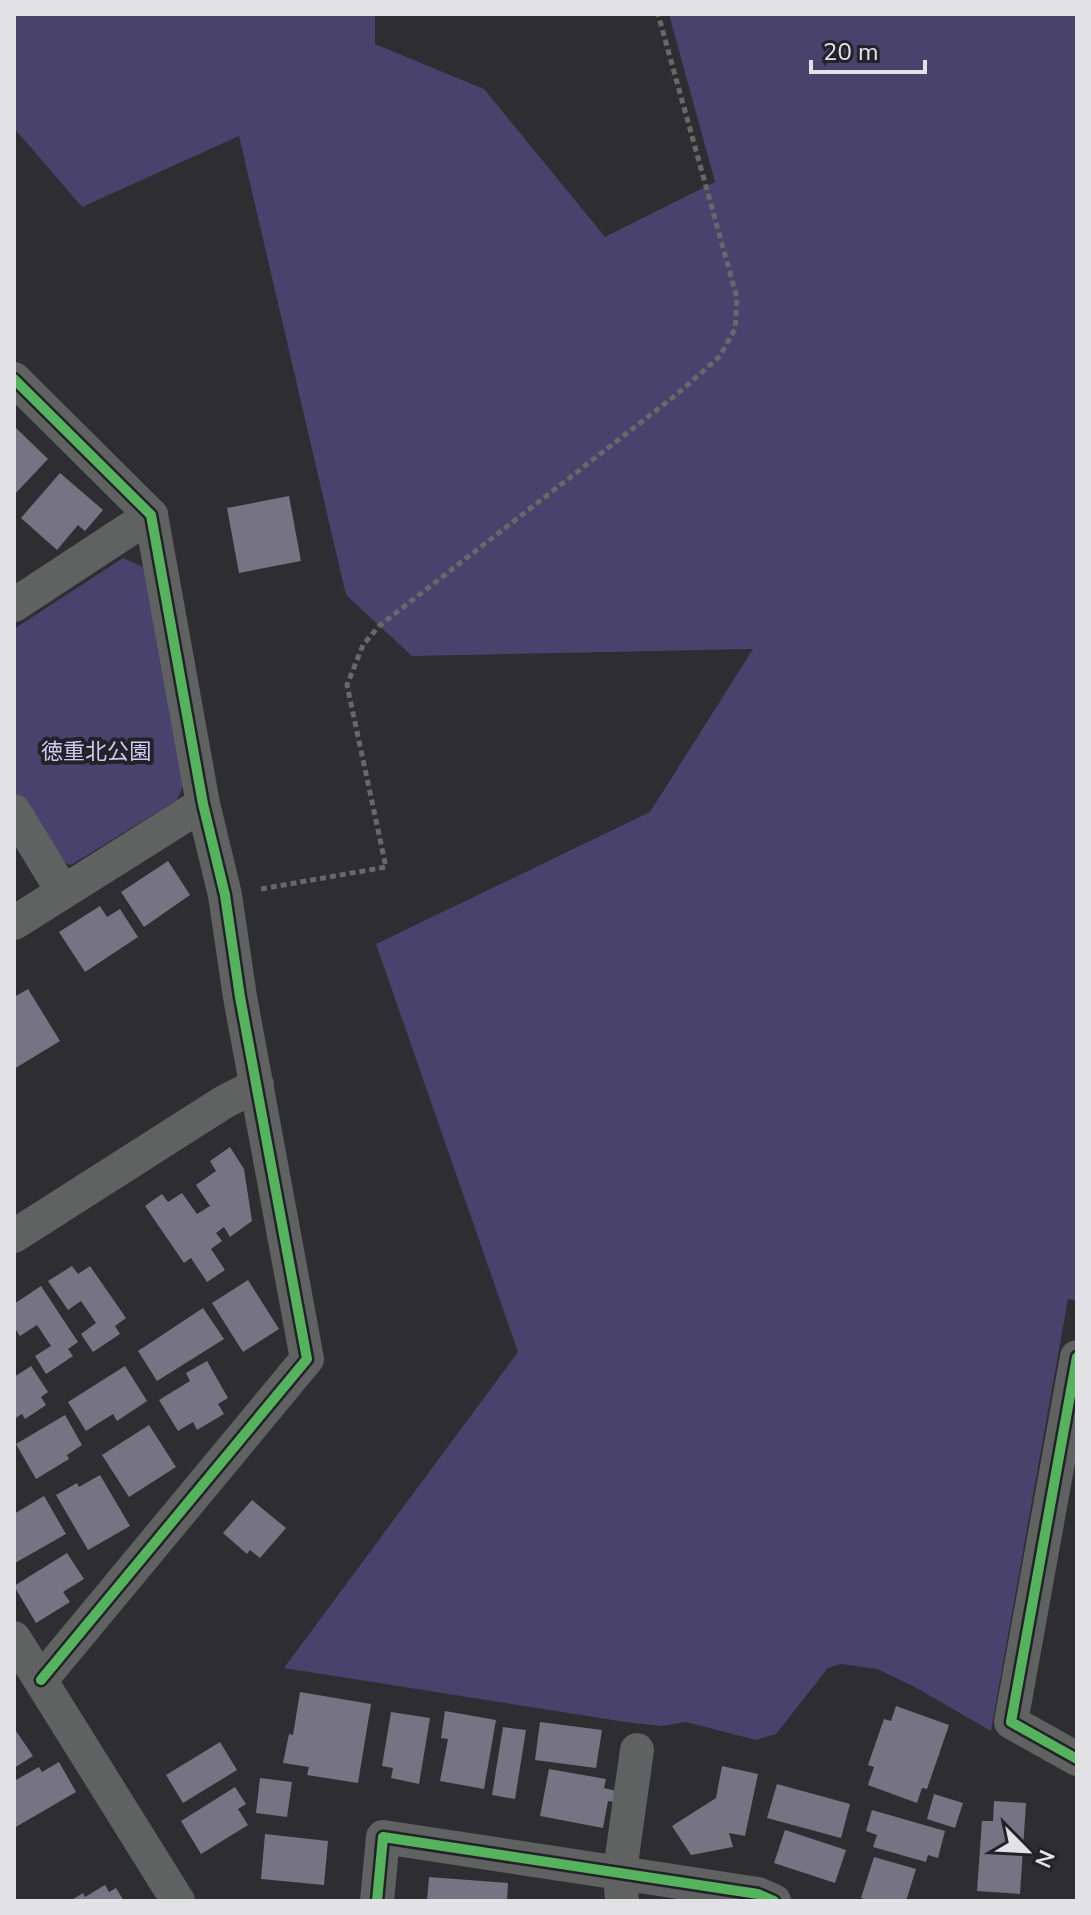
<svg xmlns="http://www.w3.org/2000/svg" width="1091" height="1915" font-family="'Nunito Sans','Noto Sans JP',sans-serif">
<rect width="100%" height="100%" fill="#2e2d32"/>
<!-- green -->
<g fill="#48426d">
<polygon points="14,14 375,14 375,44 484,89 605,237 715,182 669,14 1077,14 1077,1301 1068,1299 991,1731 913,1686 877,1669 841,1664 828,1668 776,1734 756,1740 686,1722 662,1726 632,1723 284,1668 518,1352 376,944 650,812 753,649 412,656 346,595 239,136 82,207 14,128"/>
<polygon points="123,558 145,568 185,782 177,800 71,865 56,859 14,790 14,629"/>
</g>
<!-- building -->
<g fill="#767383">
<polygon points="14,426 48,459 14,495"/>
<polygon points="60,473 103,510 85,531 78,525 57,550 21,518"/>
<polygon points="289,496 301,561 239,573 227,508"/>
<polygon points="168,861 190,895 144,927 121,892"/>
<polygon points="100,906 107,917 120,909 138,937 85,972 59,932"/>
<polygon points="28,989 60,1041 14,1069 14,997"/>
<polygon points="230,1147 244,1169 252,1221 230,1237 224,1227 216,1233 222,1241 211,1249 225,1270 207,1282 191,1258 184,1263 145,1206 162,1194 168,1202 182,1193 197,1214 210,1206 196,1185 216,1171 210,1161"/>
<polygon points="72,1266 78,1274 90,1266 126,1318 115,1326 120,1334 93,1352 81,1334 96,1323 81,1301 68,1310 48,1281"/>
<polygon points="248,1280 279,1329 243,1352 212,1303"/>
<polygon points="41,1286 78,1342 68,1349 73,1356 46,1374 35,1356 51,1346 37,1325 20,1336 14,1327 14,1304"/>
<polygon points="203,1308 224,1339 157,1381 138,1351"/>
<polygon points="207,1361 228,1398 218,1404 224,1414 197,1430 193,1422 178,1431 159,1400 190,1381 186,1373"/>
<polygon points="31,1366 48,1392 41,1397 46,1405 25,1419 22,1414 14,1419 14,1377"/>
<polygon points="125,1366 147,1401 117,1421 113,1414 86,1431 68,1402"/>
<polygon points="65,1415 82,1445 67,1455 69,1459 36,1479 16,1444"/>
<polygon points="149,1425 176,1467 129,1497 102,1455"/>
<polygon points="100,1475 130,1526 88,1550 56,1495 77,1483 79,1487"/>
<polygon points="44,1496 66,1534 15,1563 14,1514"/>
<polygon points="252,1500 286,1528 260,1558 250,1550 247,1554 223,1533"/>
<polygon points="67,1553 84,1579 63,1592 70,1602 36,1623 14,1586"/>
<polygon points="300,1692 371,1704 358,1783 307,1775 309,1767 283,1763 289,1734 293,1735"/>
<polygon points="896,1706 949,1725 927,1789 922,1788 917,1803 868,1785 874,1767 868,1765 884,1719 891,1721"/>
<polygon points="445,1711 496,1720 484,1789 440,1781 448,1739 441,1738"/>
<polygon points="391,1712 430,1718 419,1784 391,1778 393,1768 382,1766"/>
<polygon points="540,1722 602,1730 596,1768 535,1760"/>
<polygon points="503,1727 526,1730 515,1799 492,1795"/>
<polygon points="14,1728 33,1756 14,1768"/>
<polygon points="220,1742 237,1770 183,1803 166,1775"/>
<polygon points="59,1762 76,1792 14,1828 14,1781 39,1767 42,1772"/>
<polygon points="722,1766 758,1774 745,1836 729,1833 733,1847 691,1855 672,1826 716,1798"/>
<polygon points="549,1769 606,1779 604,1788 616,1791 614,1802 608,1801 603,1828 540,1816"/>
<polygon points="260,1778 292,1782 287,1817 256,1813"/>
<polygon points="777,1784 850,1804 841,1838 767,1818"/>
<polygon points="235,1787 246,1804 238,1809 248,1825 201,1854 181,1821"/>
<polygon points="934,1794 963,1803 955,1828 927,1819"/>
<polygon points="994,1801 1026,1803 1020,1894 977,1891 982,1821 993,1821"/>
<polygon points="872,1810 945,1831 938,1858 928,1855 926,1862 873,1847 877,1835 866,1831"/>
<polygon points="785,1830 846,1850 835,1883 774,1863"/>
<polygon points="265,1834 328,1841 324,1885 261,1879"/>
<polygon points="874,1857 916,1869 906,1901 871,1901 861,1898"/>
<polygon points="429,1877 508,1883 507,1901 427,1901"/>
<polygon points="105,1885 109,1892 116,1888 124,1901 70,1901 83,1893 85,1897"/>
</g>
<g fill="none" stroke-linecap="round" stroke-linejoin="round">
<!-- path -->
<polyline stroke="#686868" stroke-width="5" stroke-dasharray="6 4" stroke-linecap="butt" points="261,889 386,867 347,685 363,645 379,626 676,395 720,356 735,329 737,298 658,14"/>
<!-- minor -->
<g stroke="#606161" stroke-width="34">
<polyline points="14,379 151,515 203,804 225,895 240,997 307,1359 41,1680"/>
<polyline points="14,605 151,515"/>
<polyline points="14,811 63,892"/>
<polyline points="14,923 203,804"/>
<polyline points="14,1236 224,1102 257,1085"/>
<polyline points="1077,1357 1011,1722 1077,1759"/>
<polyline points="14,1638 178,1901"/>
<polyline points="377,1901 383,1837 758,1894 774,1901"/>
<polyline points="622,1901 620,1871 637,1750"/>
</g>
<defs>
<g id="cycleway">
<polyline points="14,379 151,515 203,804 225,895 240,997 307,1359 41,1680"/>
<polyline points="1077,1357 1011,1722 1077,1759"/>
<polyline points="377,1901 383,1837 758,1894 774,1901"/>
</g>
</defs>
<!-- cycleway casing -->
<use href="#cycleway" stroke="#232229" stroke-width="15"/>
<!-- cycleway -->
<use href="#cycleway" stroke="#56b35d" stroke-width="10"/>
</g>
<g text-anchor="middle" stroke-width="8" stroke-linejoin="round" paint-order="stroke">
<!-- park labels -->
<g font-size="22" fill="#cecbf2" stroke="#232229">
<text x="96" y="759">徳重北公園</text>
</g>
</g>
<!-- border -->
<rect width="1091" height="1915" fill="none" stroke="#e1e1e6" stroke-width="32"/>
<!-- north arrow -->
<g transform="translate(1027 1851) rotate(114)" stroke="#232229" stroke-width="6" paint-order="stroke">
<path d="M0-6L14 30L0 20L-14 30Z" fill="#e1e1e6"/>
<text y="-12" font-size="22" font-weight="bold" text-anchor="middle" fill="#e1e1e6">N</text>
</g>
<!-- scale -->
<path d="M811 60v12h114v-12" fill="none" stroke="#e1e1e6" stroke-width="4"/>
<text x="823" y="60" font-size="24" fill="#e1e1e6" stroke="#232229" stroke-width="6" paint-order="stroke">20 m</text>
</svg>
